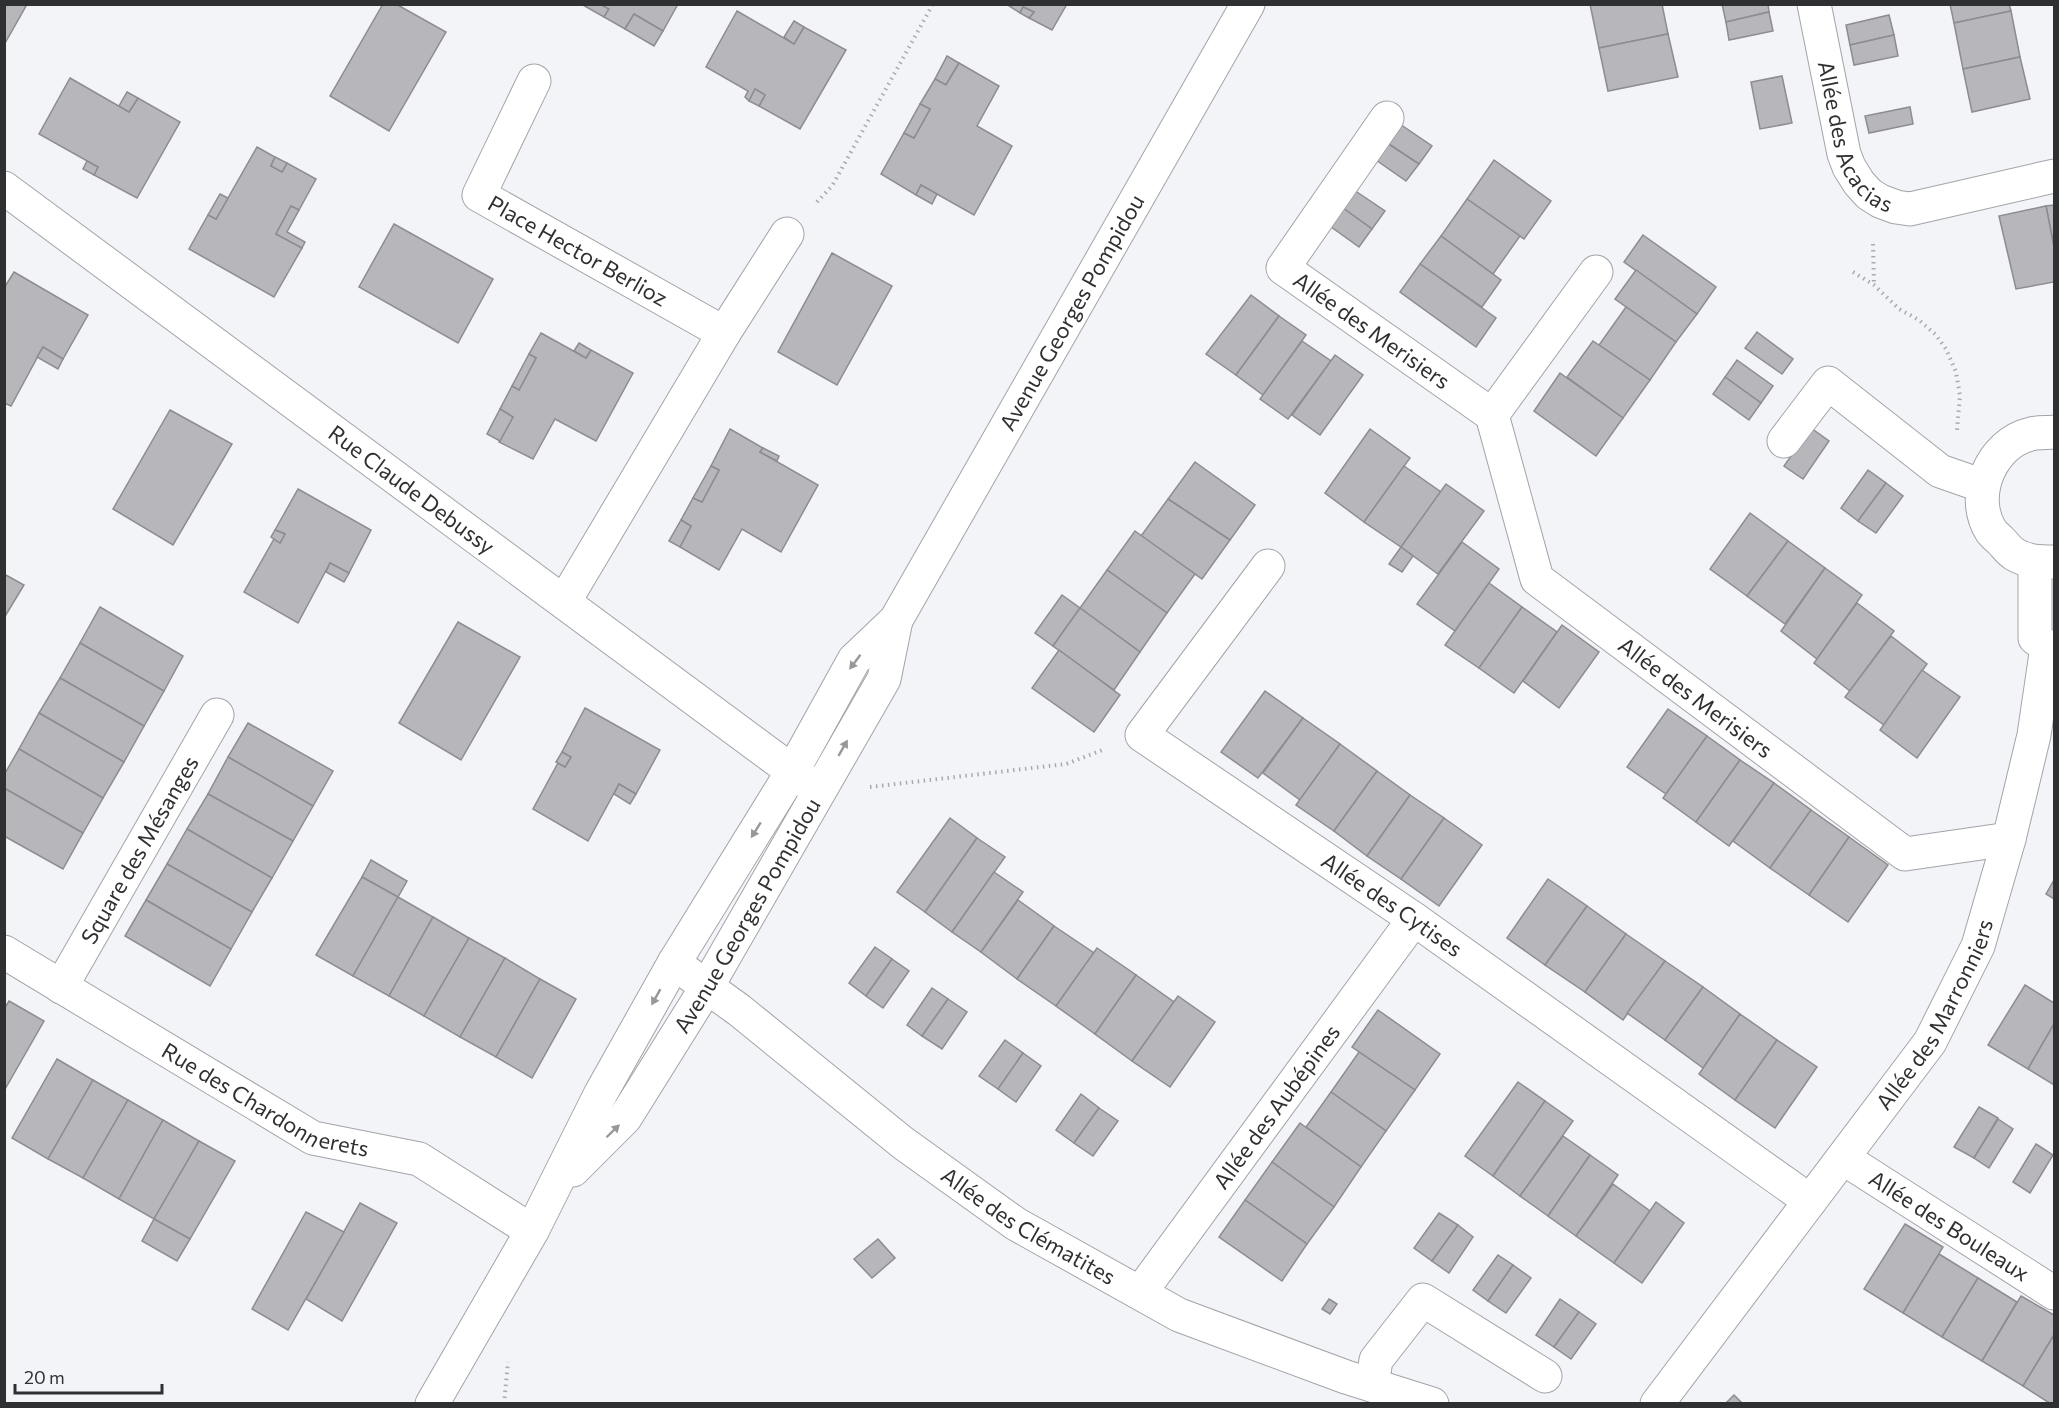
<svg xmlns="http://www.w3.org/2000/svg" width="2059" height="1408" font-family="Commissioner,sans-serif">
<rect width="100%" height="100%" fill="#f2f4f8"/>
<!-- building -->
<g fill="#b7b6ba" stroke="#8d8c90" stroke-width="1.5">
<polygon points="4,4 22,4 26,6 4,45"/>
<polygon points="383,4 396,4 446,32 389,131 330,96"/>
<polygon points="581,4 600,4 609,9 604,17"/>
<polygon points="600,4 678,4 663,31 634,14 625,29 604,17 609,9"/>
<polygon points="1006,4 1067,4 1052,30 1029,18 1034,12 1023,7 1020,13"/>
<polygon points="1590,4 1662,4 1668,34 1599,48"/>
<polygon points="1722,4 1768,4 1769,12 1726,22"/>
<polygon points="1950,4 2009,4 2011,11 1954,23"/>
<polygon points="1023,7 1034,12 1029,18 1020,13"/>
<polygon points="737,11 794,44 804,27 846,50 800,129 759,106 765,95 755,89 749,101 745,97 748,91 706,67"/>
<polygon points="2011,11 2020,57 1963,69 1954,23"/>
<polygon points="1769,12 1773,31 1729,40 1726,22"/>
<polygon points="634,14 663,31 654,46 625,29"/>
<polygon points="1889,15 1894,35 1850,45 1846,25"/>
<polygon points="794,21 804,27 794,44 784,37"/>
<polygon points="1668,34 1678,77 1608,91 1599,48"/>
<polygon points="1894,35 1898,56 1854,65 1850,45"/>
<polygon points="947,56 959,63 946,85 935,79"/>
<polygon points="2020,57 2030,99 1972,112 1963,69"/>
<polygon points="959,63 999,86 977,126 1012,146 974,215 921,185 916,195 881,174 904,133 914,138 930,109 920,104 935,79 946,85"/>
<polygon points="1782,76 1792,123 1760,129 1751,82"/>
<polygon points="70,78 129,112 138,98 180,122 137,198 94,175 98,167 39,134"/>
<polygon points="755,89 765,95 759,106 749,101"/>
<polygon points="127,92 138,98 129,112 119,106"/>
<polygon points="920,104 930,109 914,138 904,133"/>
<polygon points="1910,107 1913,124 1869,133 1865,116"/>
<polygon points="1394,120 1432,146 1419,164 1381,139"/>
<polygon points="1381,139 1419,164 1406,181 1369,155"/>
<polygon points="257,147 275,157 271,166 282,172 287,163 316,179 299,210 291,206 276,234 302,248 274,297 189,249 208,215 216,219"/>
<polygon points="275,157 287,163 282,172 271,166"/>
<polygon points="1494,160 1551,201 1524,239 1467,199"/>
<polygon points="87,161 98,167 94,175 83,169"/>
<polygon points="921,185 937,194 932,204 916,195"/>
<polygon points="1348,186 1385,211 1372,229 1336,203"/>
<polygon points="220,194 228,198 216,219 208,215"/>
<polygon points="1467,199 1520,236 1493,274 1441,236"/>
<polygon points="1336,203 1372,229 1359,247 1323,221"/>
<polygon points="2054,205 2054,247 2046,206"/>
<polygon points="291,206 299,210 287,232 305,242 302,248 276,234"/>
<polygon points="2046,206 2054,247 2054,282 2016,289 1999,216"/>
<polygon points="394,224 493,279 458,343 359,287"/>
<polygon points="1643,235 1716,287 1697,314 1624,262"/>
<polygon points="1441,236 1501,280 1482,307 1420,264"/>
<polygon points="832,253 892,286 837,385 778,352"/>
<polygon points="1420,264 1496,318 1476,347 1400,292"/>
<polygon points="1636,270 1697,314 1676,342 1615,299"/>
<polygon points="14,272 88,315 63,359 43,347 11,406 4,403 4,288"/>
<polygon points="1251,295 1279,316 1236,375 1206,354"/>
<polygon points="1626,307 1676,342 1650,380 1599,345"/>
<polygon points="1279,316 1306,335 1263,395 1236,375"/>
<polygon points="1757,332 1793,359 1782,374 1745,348"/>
<polygon points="541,333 586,358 591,350 633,373 596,441 555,419 533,459 499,442 513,417 500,409 512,386 519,390 536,358 529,354"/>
<polygon points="1302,341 1331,361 1288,419 1260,399"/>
<polygon points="1593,341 1650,380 1623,418 1567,377"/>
<polygon points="579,343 591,350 586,358 574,351"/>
<polygon points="43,347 63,359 58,369 37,357"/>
<polygon points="529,354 536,358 519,390 512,386"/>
<polygon points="1335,355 1363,375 1320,435 1292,415"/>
<polygon points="1737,360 1773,386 1761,403 1725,377"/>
<polygon points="1560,373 1623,418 1596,456 1534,411"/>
<polygon points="1725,377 1761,403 1749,420 1713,394"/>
<polygon points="500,409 513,417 500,441 487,434"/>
<polygon points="170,410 232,444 173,545 113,509"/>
<polygon points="1811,428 1829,441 1803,479 1784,466"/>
<polygon points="730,429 763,448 760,452 818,485 781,552 742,529 719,570 680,547 691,526 681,520 693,498 702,502 719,470 711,466"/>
<polygon points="1370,429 1410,458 1364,522 1325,493"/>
<polygon points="763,448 779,456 777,461 760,452"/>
<polygon points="1195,462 1255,505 1230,540 1168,499"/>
<polygon points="711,466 719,470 702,502 693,498"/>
<polygon points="1404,466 1441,492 1401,547 1364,522"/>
<polygon points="1868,470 1886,483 1858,521 1841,508"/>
<polygon points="1886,483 1903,496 1876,533 1858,521"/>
<polygon points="1446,484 1484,511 1438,574 1401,547"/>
<polygon points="298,489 371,530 349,573 330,563 298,623 244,592 274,539 280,543 285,534 275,530"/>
<polygon points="1168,499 1230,540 1202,579 1141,536"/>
<polygon points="1750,513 1788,541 1747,596 1710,569"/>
<polygon points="681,520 691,526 680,547 669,541"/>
<polygon points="275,530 285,534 280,543 271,537"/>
<polygon points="1135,531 1195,574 1167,613 1107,570"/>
<polygon points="1788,541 1825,568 1785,624 1747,596"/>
<polygon points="1462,542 1499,569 1455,631 1417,604"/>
<polygon points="1401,547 1413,556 1402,572 1389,564"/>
<polygon points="330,563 349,573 344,582 326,572"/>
<polygon points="1825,568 1862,595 1817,659 1781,631"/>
<polygon points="1107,570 1167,613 1140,652 1080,608"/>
<polygon points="4,574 24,585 4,618"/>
<polygon points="1489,583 1522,607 1479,668 1445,645"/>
<polygon points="1062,595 1080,608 1053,646 1035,633"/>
<polygon points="1857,603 1894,631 1850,691 1814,663"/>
<polygon points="100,607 183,656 164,691 80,643"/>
<polygon points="1522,607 1557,632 1514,693 1479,668"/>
<polygon points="1080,608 1140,652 1114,690 1053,646"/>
<polygon points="458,622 520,657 461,760 399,723"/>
<polygon points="1562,625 1599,652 1559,708 1523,681"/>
<polygon points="1891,636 1927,664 1884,725 1845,697"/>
<polygon points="80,643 164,691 144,726 60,678"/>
<polygon points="1059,650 1120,695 1094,732 1032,688"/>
<polygon points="1922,670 1960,697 1917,758 1880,730"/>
<polygon points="60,678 144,726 124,762 39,713"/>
<polygon points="1265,691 1303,718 1258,778 1221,752"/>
<polygon points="585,708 660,750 636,794 619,784 588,841 533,809 558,763 565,767 571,757 562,752"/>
<polygon points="1668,709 1707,736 1666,794 1627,767"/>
<polygon points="39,713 124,762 103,798 19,749"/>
<polygon points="1303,718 1340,744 1300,800 1263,773"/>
<polygon points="248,723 333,771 313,806 228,757"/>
<polygon points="1707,736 1740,760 1696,822 1663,798"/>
<polygon points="1340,744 1377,771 1334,831 1296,805"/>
<polygon points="19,749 103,798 83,833 4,788 4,775"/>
<polygon points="562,752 571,757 565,767 556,762"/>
<polygon points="228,757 313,806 293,841 208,794"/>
<polygon points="1740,760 1774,783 1729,846 1696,822"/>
<polygon points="1377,771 1410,795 1367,856 1334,831"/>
<polygon points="1774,783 1811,810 1770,868 1733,841"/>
<polygon points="619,784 636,794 630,804 614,794"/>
<polygon points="4,788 83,833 63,869 4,836"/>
<polygon points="208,794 293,841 272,878 187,829"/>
<polygon points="1410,795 1444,818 1401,879 1367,856"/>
<polygon points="1811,810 1849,837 1809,895 1770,868"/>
<polygon points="950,818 977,838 925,912 897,892"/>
<polygon points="1444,818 1482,845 1439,906 1401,879"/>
<polygon points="187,829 272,878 252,912 167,864"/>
<polygon points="1849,837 1888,865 1848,922 1809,895"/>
<polygon points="977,838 1005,857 952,932 925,912"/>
<polygon points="371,860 407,881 398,897 362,877"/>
<polygon points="167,864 252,912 231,949 146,900"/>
<polygon points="994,872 1023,892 981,952 952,932"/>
<polygon points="362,877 398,897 353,976 316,955"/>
<polygon points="1548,879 1587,906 1545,965 1507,938"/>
<polygon points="2054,880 2054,899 2046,894"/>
<polygon points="398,897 433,917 389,996 353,976"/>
<polygon points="146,900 231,949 210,986 125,936"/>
<polygon points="1018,900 1054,926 1017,979 981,952"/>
<polygon points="1587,906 1626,934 1585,992 1545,965"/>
<polygon points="433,917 469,938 424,1016 389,996"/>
<polygon points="1054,926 1094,953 1056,1006 1017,979"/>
<polygon points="1626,934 1665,961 1623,1020 1585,992"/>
<polygon points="469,938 505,958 460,1037 424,1016"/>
<polygon points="875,947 892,959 866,996 849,983"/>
<polygon points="1097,948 1136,975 1095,1034 1056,1006"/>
<polygon points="505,958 540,979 496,1057 460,1037"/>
<polygon points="892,959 909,971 883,1008 866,996"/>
<polygon points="1665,961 1703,987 1665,1040 1627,1013"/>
<polygon points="1136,975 1174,1002 1132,1061 1095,1034"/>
<polygon points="540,979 576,999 532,1078 496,1057"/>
<polygon points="2025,985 2054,1003 2054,1024 2028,1069 1988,1045"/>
<polygon points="1703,987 1740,1014 1703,1068 1665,1040"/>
<polygon points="932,988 948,999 922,1036 907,1025"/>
<polygon points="1178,996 1215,1022 1170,1087 1132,1061"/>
<polygon points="948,999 967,1012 942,1049 922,1036"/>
<polygon points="9,1001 44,1021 4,1091 4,1009"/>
<polygon points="1378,1010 1440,1054 1415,1090 1352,1047"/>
<polygon points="1740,1014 1777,1040 1735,1100 1699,1074"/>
<polygon points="2054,1024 2054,1085 2028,1069"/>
<polygon points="1005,1040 1023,1053 998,1089 979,1076"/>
<polygon points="1777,1040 1817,1067 1775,1128 1735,1100"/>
<polygon points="1359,1052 1415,1090 1386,1131 1331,1092"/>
<polygon points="1023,1053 1041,1066 1016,1102 998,1089"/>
<polygon points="57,1059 93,1080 48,1159 12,1138"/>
<polygon points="93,1080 128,1100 83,1178 48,1159"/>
<polygon points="1518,1082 1545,1101 1493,1176 1465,1156"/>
<polygon points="1331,1092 1386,1131 1361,1167 1306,1127"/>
<polygon points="1081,1094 1099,1108 1074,1143 1056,1130"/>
<polygon points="128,1100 163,1120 119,1199 83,1178"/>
<polygon points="1545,1101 1573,1121 1520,1196 1493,1176"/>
<polygon points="1979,1107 1998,1118 1974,1158 1954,1147"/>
<polygon points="1099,1108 1118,1121 1093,1156 1074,1143"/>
<polygon points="1998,1119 2013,1129 1989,1168 1974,1158"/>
<polygon points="163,1120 199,1141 154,1219 119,1199"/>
<polygon points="1300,1123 1361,1167 1334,1207 1272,1162"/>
<polygon points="1563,1136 1590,1155 1548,1216 1520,1196"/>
<polygon points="199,1141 235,1161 190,1239 154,1219"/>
<polygon points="2036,1144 2053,1155 2030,1193 2013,1182"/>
<polygon points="1590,1155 1618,1175 1576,1236 1548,1216"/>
<polygon points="1272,1162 1334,1207 1307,1244 1245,1200"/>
<polygon points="1613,1184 1650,1211 1614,1263 1576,1236"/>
<polygon points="1245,1200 1307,1244 1282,1281 1219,1237"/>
<polygon points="1656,1202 1684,1223 1642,1283 1614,1263"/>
<polygon points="360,1203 397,1223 342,1321 306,1299"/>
<polygon points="306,1212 344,1232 288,1330 252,1309"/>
<polygon points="1439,1213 1458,1225 1432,1261 1414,1248"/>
<polygon points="154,1219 190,1239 177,1261 142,1241"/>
<polygon points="1905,1224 1943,1247 1903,1313 1864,1289"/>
<polygon points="1458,1225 1473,1237 1449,1273 1432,1261"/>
<polygon points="878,1239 895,1258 872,1278 854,1259"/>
<polygon points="1939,1254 1978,1278 1942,1337 1903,1313"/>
<polygon points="1498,1255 1513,1265 1488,1301 1473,1290"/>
<polygon points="1513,1265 1531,1278 1506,1313 1488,1301"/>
<polygon points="1978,1278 2017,1302 1982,1361 1942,1337"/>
<polygon points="2021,1296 2054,1315 2054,1335 2023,1386 1982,1361"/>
<polygon points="1329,1299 1337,1304 1330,1314 1322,1309"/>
<polygon points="1560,1299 1579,1312 1554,1347 1536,1335"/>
<polygon points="1579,1312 1596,1324 1571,1359 1554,1347"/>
<polygon points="2054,1335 2054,1404 2051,1404 2023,1386"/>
<polygon points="1734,1395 1743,1404 1725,1404"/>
</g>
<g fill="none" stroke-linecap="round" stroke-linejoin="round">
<defs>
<g id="minor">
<path id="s1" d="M 1814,4 L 1844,154 L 1849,167 L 1859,183 L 1869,194 L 1880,201 L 1896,207 L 1910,209 L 2054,176"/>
<path id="s2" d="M 534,81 L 479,195 L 724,333"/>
<path id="s3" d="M 1387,118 L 1283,268 L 1492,415 L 1537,579 L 1905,854 L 2009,839"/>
<path id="s4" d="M 4,188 L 815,788"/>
<polyline points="1492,415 1596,272"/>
<path d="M 2054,432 C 2047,433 2039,432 2031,434 C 1991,443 1969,496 1991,531 C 1994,535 1998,538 2001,541 C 2005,545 2009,551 2014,554 C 2027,562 2040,562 2054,562"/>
<polyline points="1784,441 1828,383 1940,471 1983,486"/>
<path id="s5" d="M 1268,566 L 1142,735 L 1414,919 L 1810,1201"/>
<polyline points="564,602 724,333 787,234"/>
<path id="s6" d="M 4,952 L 313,1138 L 419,1159 L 532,1231"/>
<path id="s7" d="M 674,963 L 739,1010 L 903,1143 L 1016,1224 L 1179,1315 L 1346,1377 L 1432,1404"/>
<path id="s8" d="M 61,987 L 217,715"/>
<path id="s9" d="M 1843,1158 L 2054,1293"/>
<path id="s10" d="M 1140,1293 L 1414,919"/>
<polyline points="1372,1385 1376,1360 1423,1300 1545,1376"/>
<path id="s11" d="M 1657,1404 L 1930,1042 L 1978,946 L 2009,839 L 2034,735 L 2047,647 L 2035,638 L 2035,562"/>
</g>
<g id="tertiary">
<path id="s12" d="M 573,1170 L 625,1118 L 708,985 L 884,679 L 896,620"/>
<path id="s13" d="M 432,1404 L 532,1231 L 601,1093 L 674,963 L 792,772 L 854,660 L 896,620 L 1248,4"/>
</g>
</defs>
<!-- minor casing -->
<use href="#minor" stroke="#a2a4a8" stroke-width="35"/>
<!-- tertiary casing -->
<use href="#tertiary" stroke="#a2a4a8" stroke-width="35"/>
<!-- path -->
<g stroke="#a8aaad" stroke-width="4" stroke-dasharray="1.5 4.5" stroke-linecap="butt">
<polyline points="817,202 832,186 933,4"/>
<polyline points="1873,244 1874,285"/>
<polyline points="1853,272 1874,285 1899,309 1919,320 1936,335 1946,349 1956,372 1960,396 1957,430"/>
<polyline points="870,787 1066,764 1105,749"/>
<polyline points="504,1404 508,1362"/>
</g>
<!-- minor -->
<use href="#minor" stroke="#fff" stroke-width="33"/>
<!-- tertiary -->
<use href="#tertiary" stroke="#fff" stroke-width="33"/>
</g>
<!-- one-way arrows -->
<defs><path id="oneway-solid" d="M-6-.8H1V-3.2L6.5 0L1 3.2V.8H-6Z" transform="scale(1.5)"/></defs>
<g fill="#979898">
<use href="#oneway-solid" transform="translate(855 662) rotate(127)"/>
<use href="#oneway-solid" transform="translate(843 748) rotate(-60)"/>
<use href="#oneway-solid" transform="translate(756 830) rotate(122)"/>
<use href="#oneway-solid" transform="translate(656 997) rotate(119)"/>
<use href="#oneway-solid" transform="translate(613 1131) rotate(-44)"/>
</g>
<g text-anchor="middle" stroke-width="4.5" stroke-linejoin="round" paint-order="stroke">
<!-- street labels -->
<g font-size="22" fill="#2f3032" stroke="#f2f4f8">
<text dy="8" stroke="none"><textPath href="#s1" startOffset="142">Allée des Acacias</textPath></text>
<text dy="8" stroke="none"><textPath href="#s2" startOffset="240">Place Hector Berlioz</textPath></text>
<text dy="8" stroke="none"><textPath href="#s13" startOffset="1268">Avenue Georges Pompidou</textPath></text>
<text dy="8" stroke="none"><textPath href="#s3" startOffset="291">Allée des Merisiers</textPath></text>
<text dy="8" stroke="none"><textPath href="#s4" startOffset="507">Rue Claude Debussy</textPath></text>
<text dy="8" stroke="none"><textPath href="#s3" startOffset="806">Allée des Merisiers</textPath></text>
<text dy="8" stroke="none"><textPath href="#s8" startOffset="158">Square des Mésanges</textPath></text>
<text dy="8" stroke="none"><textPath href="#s5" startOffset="513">Allée des Cytises</textPath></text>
<text dy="8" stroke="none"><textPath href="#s12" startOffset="310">Avenue Georges Pompidou</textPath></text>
<text dy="8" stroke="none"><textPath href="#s11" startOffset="480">Allée des Marronniers</textPath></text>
<text dy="8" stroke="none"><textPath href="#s6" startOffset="302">Rue des Chardonnerets</textPath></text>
<text dy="8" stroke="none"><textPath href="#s10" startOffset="231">Allée des Aubépines</textPath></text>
<text dy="8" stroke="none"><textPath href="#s7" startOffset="442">Allée des Clématites</textPath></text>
<text dy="8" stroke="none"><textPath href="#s9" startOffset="126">Allée des Bouleaux</textPath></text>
</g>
</g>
<!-- border -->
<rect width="2059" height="1408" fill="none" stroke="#2f3032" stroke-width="12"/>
<!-- scale -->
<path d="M15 1384v9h147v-9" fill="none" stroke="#2f3032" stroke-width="3"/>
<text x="24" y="1384" font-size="18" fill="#2f3032" stroke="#f2f4f8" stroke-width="4.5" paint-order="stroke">20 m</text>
</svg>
